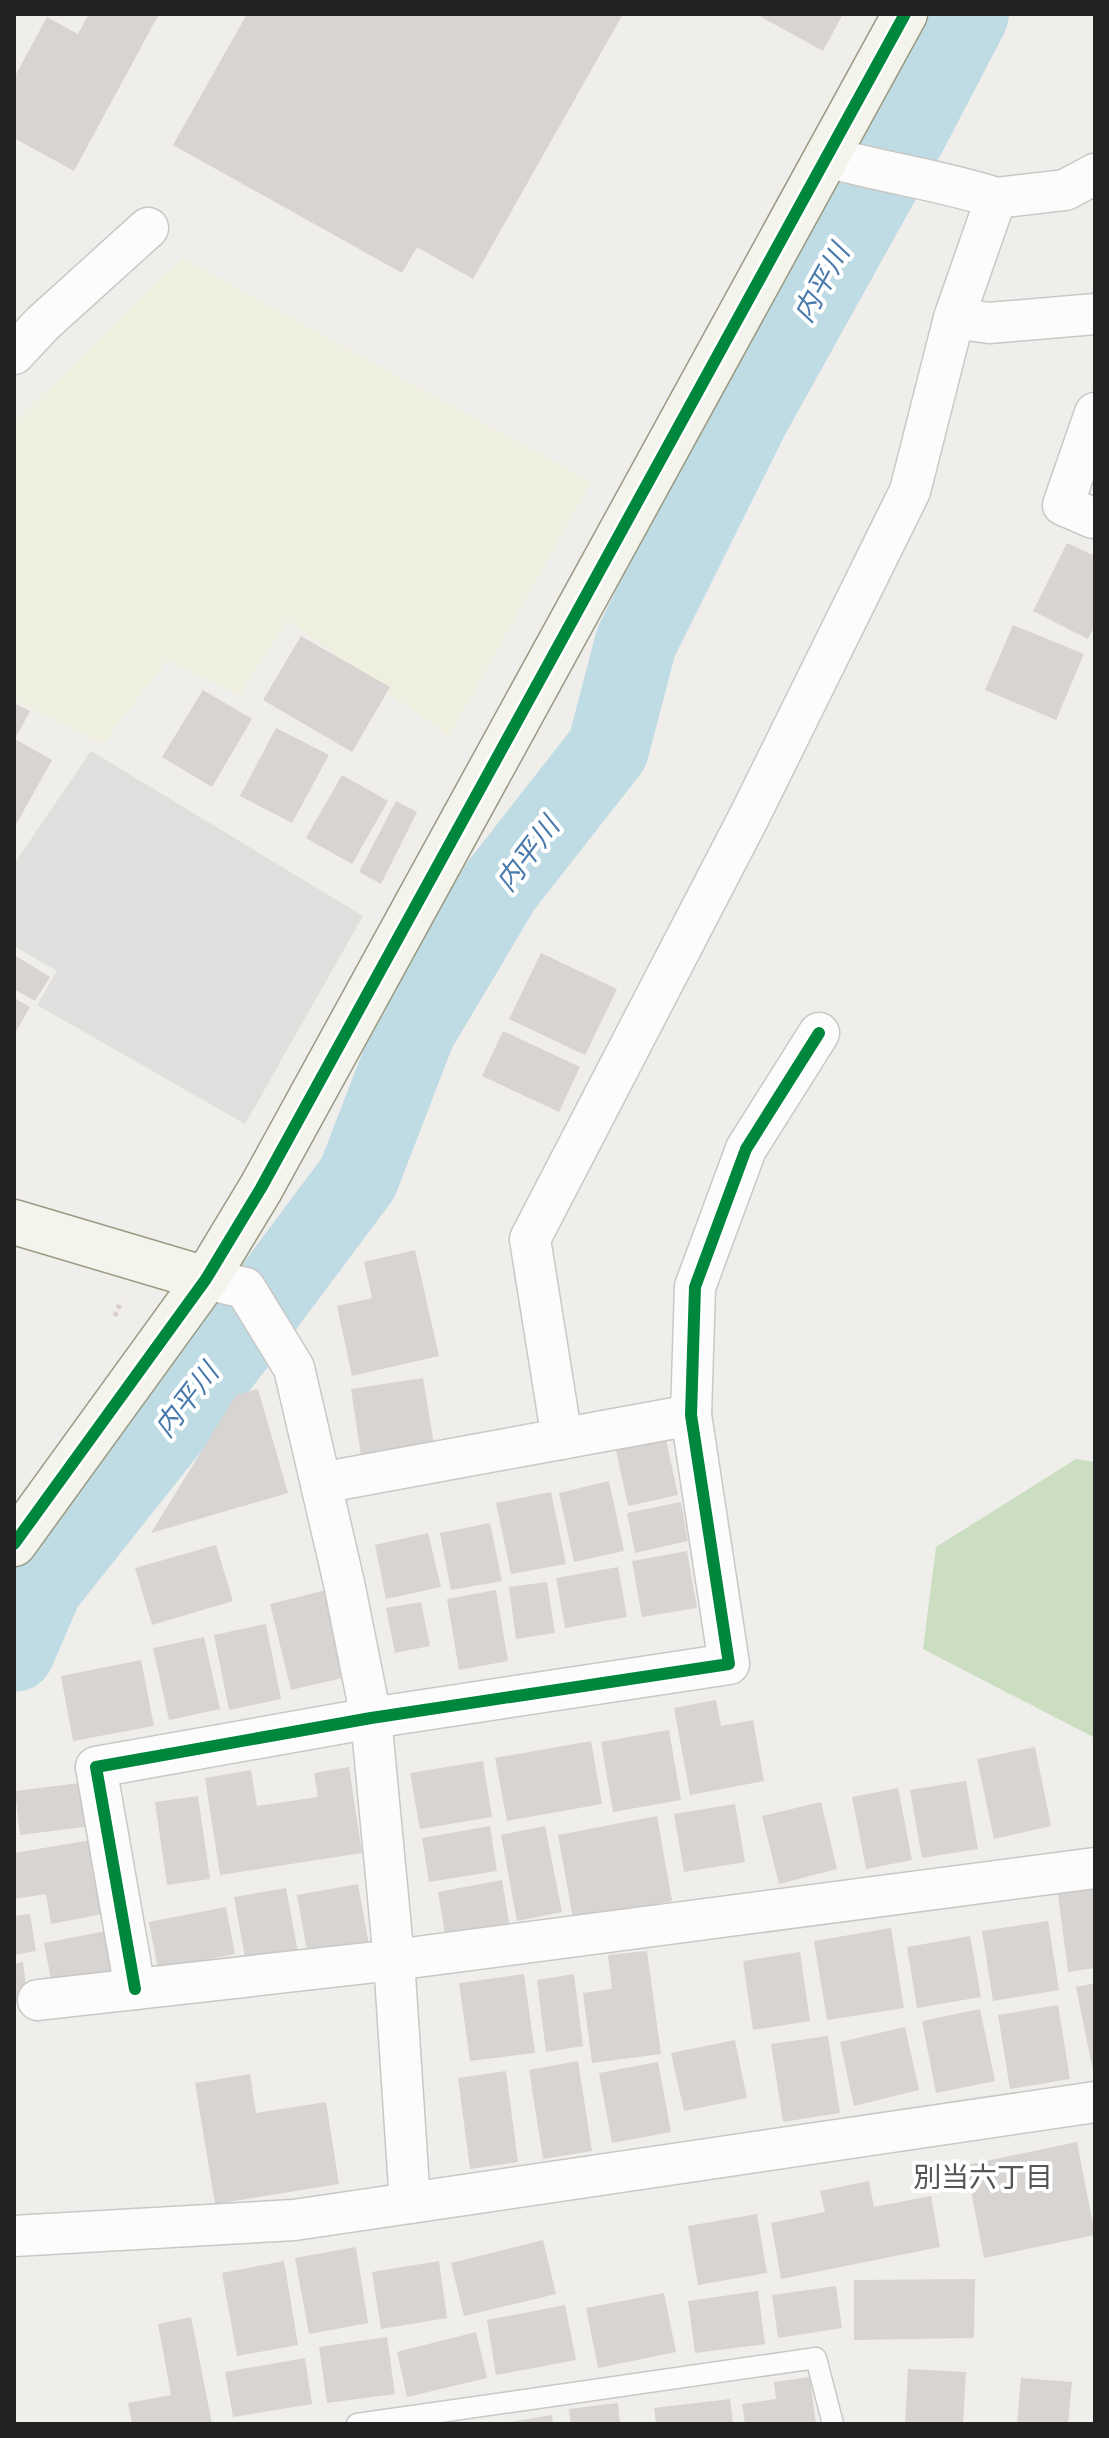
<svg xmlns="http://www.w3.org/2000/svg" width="1109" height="2438" font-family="'Space Grotesk','Noto Sans JP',sans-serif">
<rect width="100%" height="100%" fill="#f0eeeb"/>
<!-- farmland -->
<polygon fill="#efefdf" points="182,258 591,482 449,736 287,620 240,695 167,660 103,744 14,700 14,422"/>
<!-- forest -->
<polygon fill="#cbdec1" points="1076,1459 1095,1462 1095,1738 923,1649 936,1547"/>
<!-- parking -->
<polygon fill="#e0dfde" points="91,751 363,916 245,1124 37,1005 57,971 14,946 14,864"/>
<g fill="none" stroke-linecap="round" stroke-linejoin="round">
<!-- river -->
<polyline stroke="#bfdbe3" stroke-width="82" points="14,1651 42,1586 234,1344 358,1178 415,1030 500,887 608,749 636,642 749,415 908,129 968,14"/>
</g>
<!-- building -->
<g fill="#d7d4d2">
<polygon points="89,14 159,14 74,171 14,138 14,78 47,17 78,34"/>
<polygon points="247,14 623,14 473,279 417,247 402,273 173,145"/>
<polygon points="763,14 843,14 823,51 761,17"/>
<polygon points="1067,543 1095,556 1095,626 1088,639 1033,611"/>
<polygon points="1013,625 1084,654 1056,720 985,690"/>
<polygon points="301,636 390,687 352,752 263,700"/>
<polygon points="203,690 252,719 212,787 162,757"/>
<polygon points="14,703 30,711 15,739 52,760 14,828"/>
<polygon points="276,728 329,755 292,823 240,796"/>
<polygon points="342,775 388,801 352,864 306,838"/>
<polygon points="396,801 417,812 381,884 359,872"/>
<polygon points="541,953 617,989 585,1055 509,1019"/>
<polygon points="14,955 50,977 35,1001 14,989"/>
<polygon points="14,998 30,1007 14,1035"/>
<polygon points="503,1031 580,1067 559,1112 482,1076"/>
<polygon points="415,1250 439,1356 352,1376 337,1306 372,1298 364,1262"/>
<polygon points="423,1378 434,1444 361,1456 351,1389"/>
<polygon points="258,1389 288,1493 151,1533 236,1395"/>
<polygon points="665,1435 678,1495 628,1506 615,1446"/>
<polygon points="609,1481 624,1551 574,1562 559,1493"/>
<polygon points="551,1492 566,1564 511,1574 496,1503"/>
<polygon points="681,1502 688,1541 635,1553 627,1513"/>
<polygon points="490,1523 502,1581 451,1590 440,1533"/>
<polygon points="428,1533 441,1587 386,1599 375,1545"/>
<polygon points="216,1545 233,1601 152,1625 135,1568"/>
<polygon points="687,1551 697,1608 642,1617 632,1561"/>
<polygon points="618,1567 627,1617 565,1628 556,1578"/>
<polygon points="547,1582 555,1633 516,1639 509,1587"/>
<polygon points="326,1590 347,1677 291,1690 270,1604"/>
<polygon points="496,1590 508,1661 459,1670 447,1599"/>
<polygon points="421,1602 430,1646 395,1653 386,1608"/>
<polygon points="266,1624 281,1699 229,1710 214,1635"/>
<polygon points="204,1637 220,1709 169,1720 153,1648"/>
<polygon points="141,1660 154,1726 73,1741 61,1676"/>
<polygon points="716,1700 721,1726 753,1720 764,1781 690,1795 674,1708"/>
<polygon points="669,1730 681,1800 613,1812 601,1742"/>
<polygon points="591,1741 602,1804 507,1821 495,1758"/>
<polygon points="1035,1747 1051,1826 994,1839 977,1759"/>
<polygon points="483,1761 492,1817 420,1829 410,1773"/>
<polygon points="349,1767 362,1853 220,1875 205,1778 251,1770 257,1806 318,1797 314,1773"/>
<polygon points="966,1781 978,1849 922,1858 910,1790"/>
<polygon points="80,1783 85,1827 20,1835 15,1791"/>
<polygon points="898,1788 912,1860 866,1869 852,1797"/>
<polygon points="198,1796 210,1879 167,1885 155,1802"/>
<polygon points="821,1802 837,1869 779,1884 762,1816"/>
<polygon points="735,1804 745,1862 684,1872 674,1814"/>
<polygon points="657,1816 672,1901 573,1919 558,1835"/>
<polygon points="490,1826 497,1871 429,1882 422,1838"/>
<polygon points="545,1826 562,1912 517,1921 501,1835"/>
<polygon points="91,1840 103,1914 51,1924 46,1894 14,1899 14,1853"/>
<polygon points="502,1880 509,1923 445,1934 438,1892"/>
<polygon points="1095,1881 1095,1968 1068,1972 1057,1887"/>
<polygon points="358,1884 369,1945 308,1956 297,1895"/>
<polygon points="286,1888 298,1953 246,1963 234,1897"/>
<polygon points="226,1907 235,1954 158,1969 149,1922"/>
<polygon points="30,1914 36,1951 14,1955 14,1916"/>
<polygon points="1048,1921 1059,1990 993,2001 982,1931"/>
<polygon points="891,1928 904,2008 827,2020 814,1941"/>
<polygon points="111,1930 119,1973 52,1985 44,1943"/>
<polygon points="970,1936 981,1997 917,2008 907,1947"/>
<polygon points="647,1951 661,2054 592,2063 583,1993 612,1989 608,1955"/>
<polygon points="800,1952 810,2021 753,2030 743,1961"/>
<polygon points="23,1962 28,2000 14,2002 14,1964"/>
<polygon points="524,1974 535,2053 470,2061 459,1983"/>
<polygon points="574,1974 583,2046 546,2052 537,1980"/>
<polygon points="1095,1983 1095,2076 1094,2076 1076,1987"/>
<polygon points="1058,2005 1070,2079 1010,2089 998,2015"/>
<polygon points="980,2009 995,2081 936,2093 922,2021"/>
<polygon points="905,2027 919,2090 854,2106 840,2042"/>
<polygon points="828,2036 840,2113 783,2122 771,2044"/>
<polygon points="735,2040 747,2098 684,2111 671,2053"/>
<polygon points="578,2061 592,2151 543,2159 529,2070"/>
<polygon points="658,2062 671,2132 612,2143 599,2073"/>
<polygon points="506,2071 518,2162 470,2169 458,2078"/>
<polygon points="250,2074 256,2113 326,2102 339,2184 215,2204 195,2083"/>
<polygon points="1077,2142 1095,2235 984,2258 966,2165"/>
<polygon points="869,2181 874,2207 931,2196 940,2247 781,2279 771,2223 825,2212 820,2191"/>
<polygon points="757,2214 767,2273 698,2285 688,2226"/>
<polygon points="543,2240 556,2294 464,2316 451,2263"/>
<polygon points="356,2247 368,2323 309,2334 295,2258"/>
<polygon points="284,2261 298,2345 237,2356 222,2273"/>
<polygon points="439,2261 447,2318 381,2329 372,2272"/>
<polygon points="975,2279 974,2338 854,2340 854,2280"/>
<polygon points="836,2286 842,2328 778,2338 772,2295"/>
<polygon points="758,2291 765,2344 695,2353 688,2301"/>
<polygon points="664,2293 676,2352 598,2368 586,2308"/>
<polygon points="565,2305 576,2360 496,2375 487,2320"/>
<polygon points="191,2317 212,2424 132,2424 128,2403 171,2395 158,2324"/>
<polygon points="476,2332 487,2378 407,2397 397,2352"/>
<polygon points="387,2337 395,2394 327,2403 319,2347"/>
<polygon points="305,2358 312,2404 233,2417 225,2372"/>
<polygon points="908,2369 966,2372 963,2424 905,2424"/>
<polygon points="810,2377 816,2424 745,2424 742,2404 776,2399 774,2382"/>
<polygon points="1021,2378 1072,2382 1068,2424 1017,2424"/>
<polygon points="730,2399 733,2424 656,2424 654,2408"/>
<polygon points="618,2403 620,2424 571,2424 569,2409"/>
<polygon points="552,2415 553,2424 510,2424 509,2422"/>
</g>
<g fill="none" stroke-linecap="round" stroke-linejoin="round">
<defs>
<polyline id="lane" points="357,2424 816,2358 833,2424"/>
<g id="street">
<path d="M 828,157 C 884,173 941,180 996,198 L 954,318"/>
<polyline points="996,198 1065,190 1095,174"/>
<polyline points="14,354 42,324 148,228"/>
<polyline points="1093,518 1063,505 1095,413"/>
<polyline points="206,1279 245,1288 294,1368 344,1583 371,1718 394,1960 410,2203"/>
<polyline points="562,1439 530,1239 750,815 910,491 954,318 989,323 1095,314"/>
<polyline points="321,1483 691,1415"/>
<polyline points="135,1989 96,1767 371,1718 729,1664 691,1415 695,1287 746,1149 819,1033"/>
<polyline points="38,2000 394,1960 1095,1868"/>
<polyline points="14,2236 294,2220 1095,2102"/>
</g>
<g id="secondary">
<polyline points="14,1222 206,1279"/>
<polyline points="14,1544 206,1279 261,1188 905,14"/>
</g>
</defs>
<!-- lane casing -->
<use href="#lane" stroke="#c9c8c7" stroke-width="23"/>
<!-- street casing -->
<use href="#street" stroke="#c9c8c7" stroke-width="43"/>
<!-- secondary casing -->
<use href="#secondary" stroke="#999a82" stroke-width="47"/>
<!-- path -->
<polyline stroke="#dccecd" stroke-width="5" stroke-dasharray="4 4" stroke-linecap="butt" points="115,1316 121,1301"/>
<!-- lane -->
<use href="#lane" stroke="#fdfcfc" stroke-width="20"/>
<!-- street -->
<use href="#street" stroke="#fdfcfc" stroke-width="40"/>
<!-- secondary -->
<use href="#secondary" stroke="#f4f4ed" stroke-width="44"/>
<defs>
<g id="cycleway">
<polyline points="14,1544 206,1279 261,1188 905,14"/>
<polyline points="135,1989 96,1767 371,1718 729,1664 691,1415 695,1287 746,1149 819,1033"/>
</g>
</defs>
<!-- cycleway casing -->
<use href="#cycleway" stroke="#fff" stroke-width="17"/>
<!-- cycleway -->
<use href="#cycleway" stroke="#00873e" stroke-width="12"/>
</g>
<g text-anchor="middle" stroke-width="8" stroke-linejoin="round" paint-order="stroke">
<!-- water labels -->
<g font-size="28" font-style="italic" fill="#4a7aab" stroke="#fff">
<text transform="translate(821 283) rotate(-61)" y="10">内平川</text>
<text transform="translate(527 854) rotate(-53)" y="10">内平川</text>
<text transform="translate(186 1400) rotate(-52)" y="10">内平川</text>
</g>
<!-- neighbourhood labels -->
<g font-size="28" fill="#555" stroke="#fff">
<text x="983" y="2187">別当六丁目</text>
</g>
</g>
<!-- border -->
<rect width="1109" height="2438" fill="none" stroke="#222222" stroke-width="32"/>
</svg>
